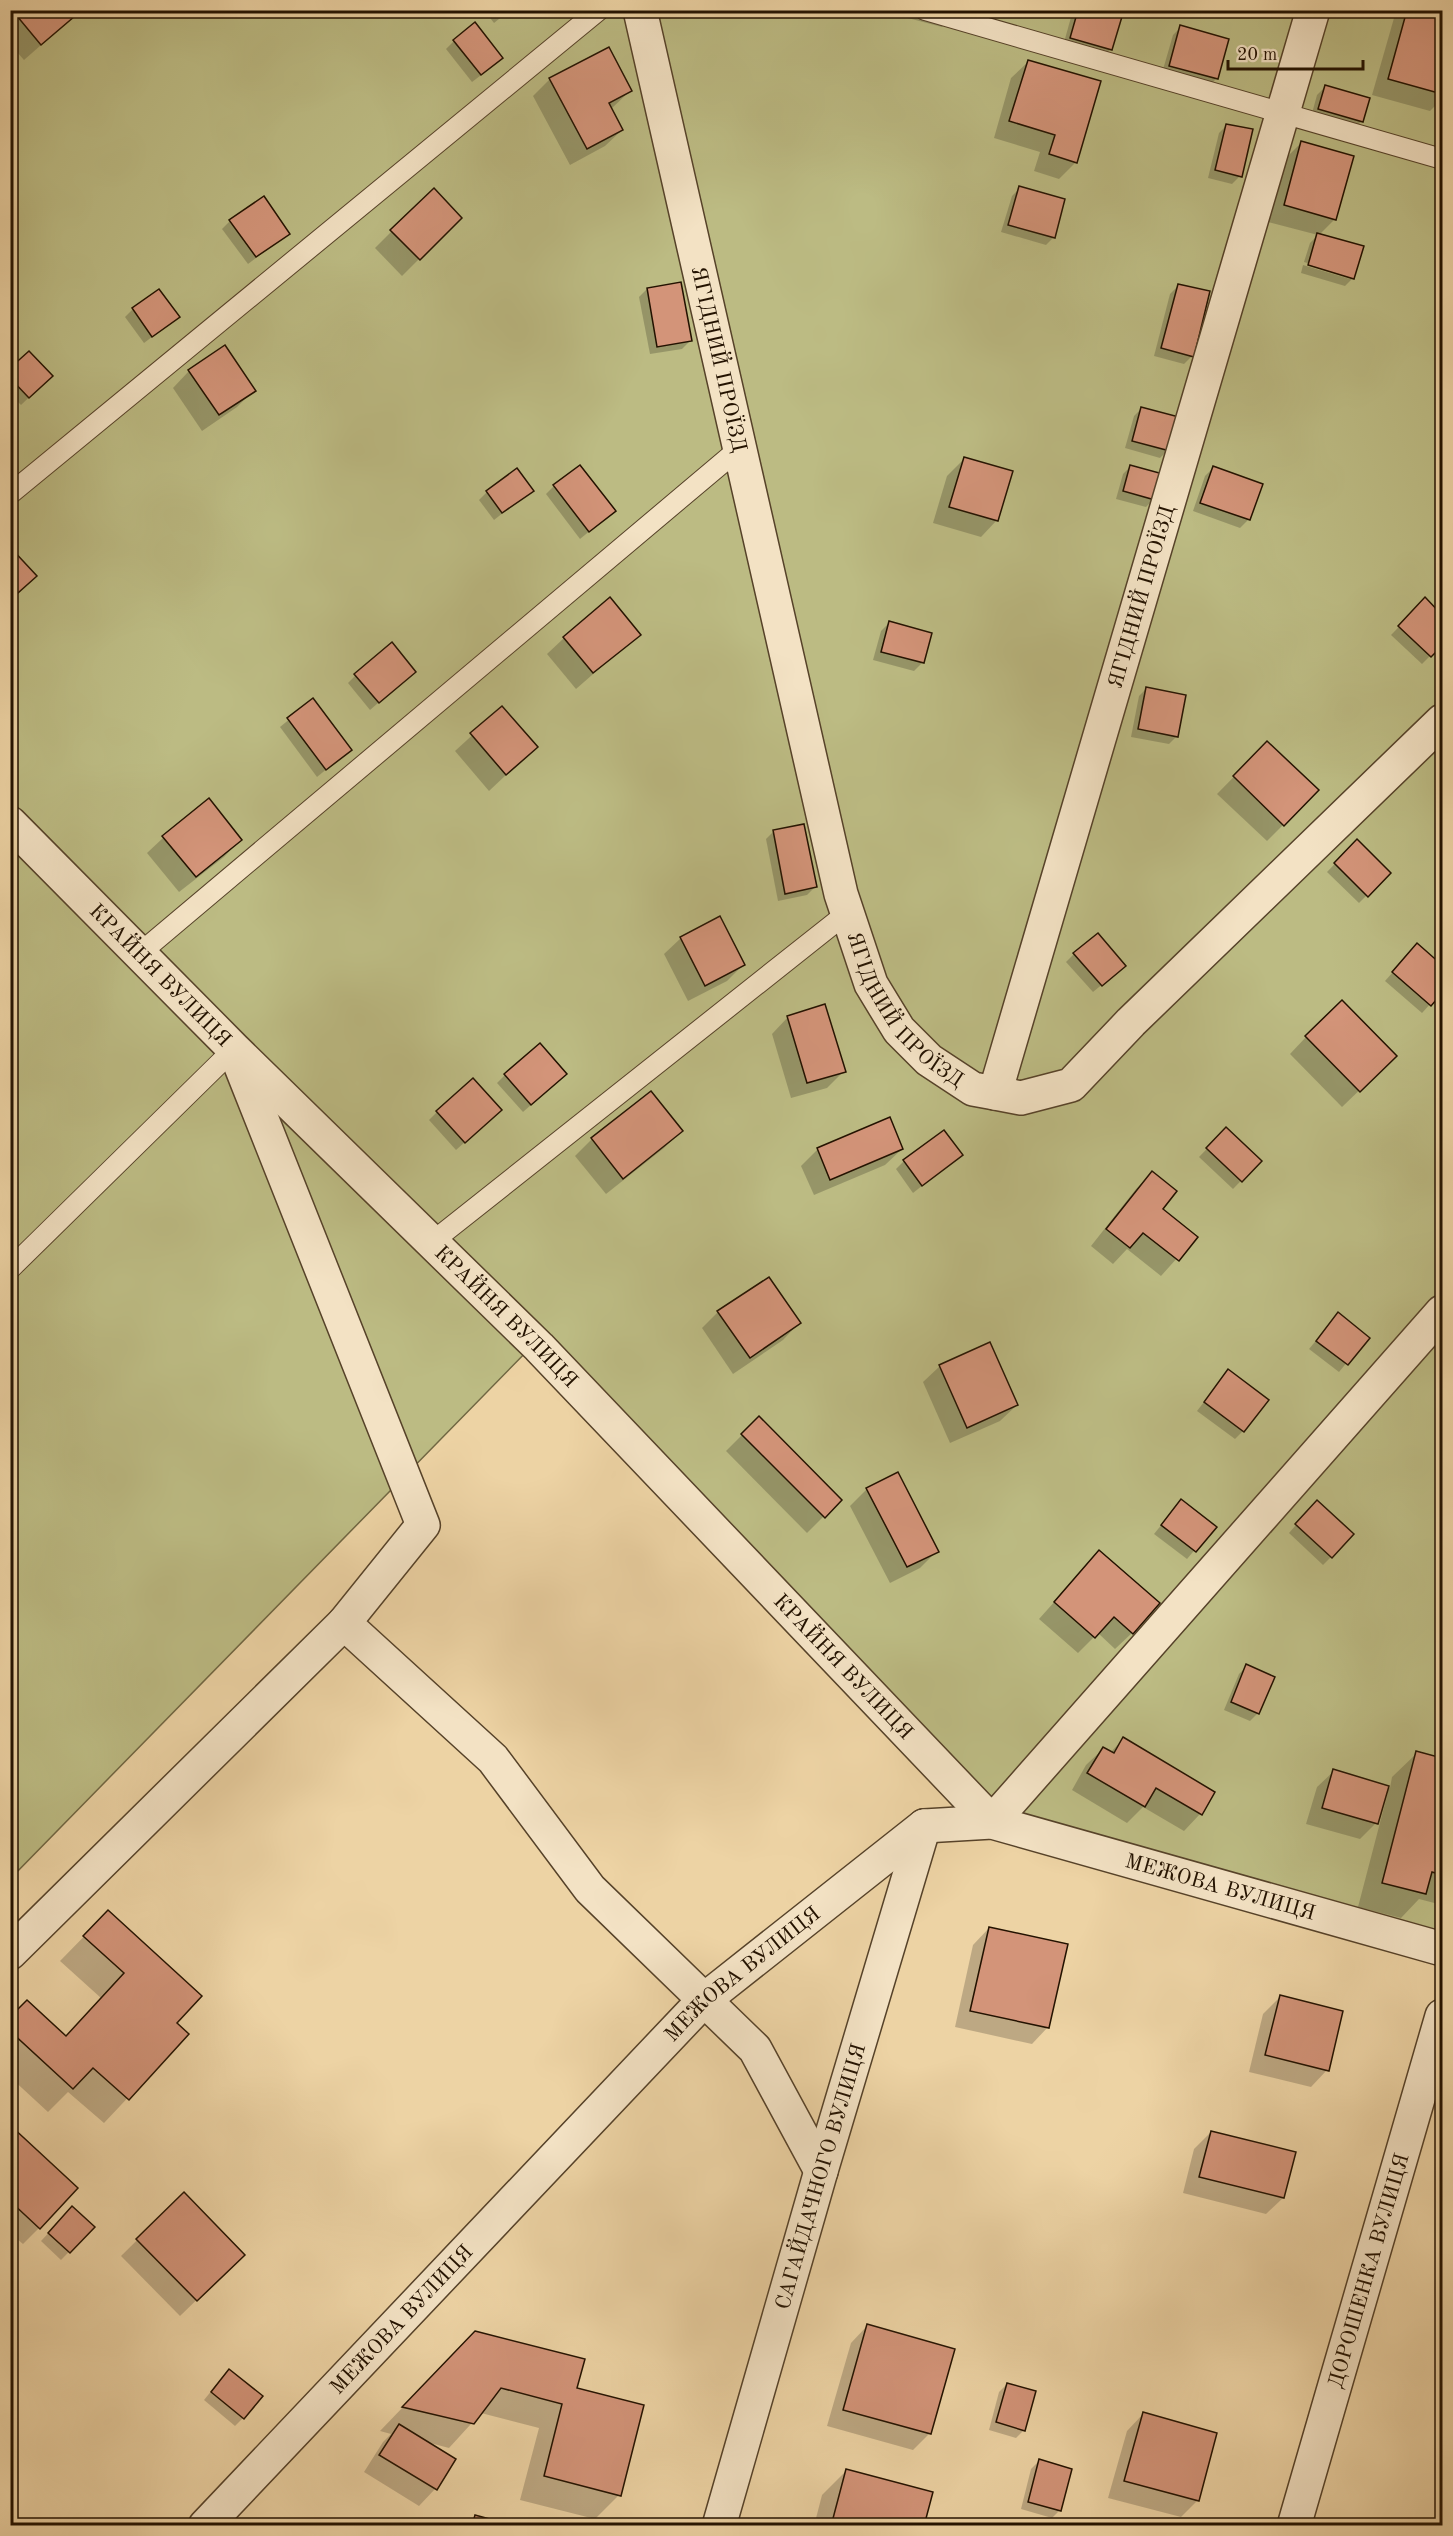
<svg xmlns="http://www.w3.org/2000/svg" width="1453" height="2536" font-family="'Old Standard TT',serif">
<rect width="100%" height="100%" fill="#edd3a4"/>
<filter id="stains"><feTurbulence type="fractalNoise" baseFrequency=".00333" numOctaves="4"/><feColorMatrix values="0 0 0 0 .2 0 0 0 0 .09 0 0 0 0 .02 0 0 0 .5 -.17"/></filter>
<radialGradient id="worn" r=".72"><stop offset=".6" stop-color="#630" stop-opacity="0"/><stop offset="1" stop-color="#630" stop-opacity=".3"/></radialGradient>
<!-- green -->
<g fill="#bcbb83" stroke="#706642" stroke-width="1.5">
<polygon points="10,11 1442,11 1442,1949 992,1822 11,823"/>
<polygon points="10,834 532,1346 11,1878 10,1878"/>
</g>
<!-- shadow -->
<g fill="#0003">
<polygon points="10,10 81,10 24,60 10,44"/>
<polygon points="484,10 510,10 494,23"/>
<polygon points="911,10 959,10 942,27 908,18"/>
<polygon points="1073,10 1122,10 1111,49 1103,57 1063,46"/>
<polygon points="1401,10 1442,10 1442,99 1430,111 1372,95 1394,18"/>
<polygon points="1181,27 1227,40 1216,79 1208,87 1162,73 1173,35"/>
<polygon points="454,41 493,66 472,82 446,49"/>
<polygon points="1028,62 1076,162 1059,179 1034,171 1040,152 994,138 1011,78"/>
<polygon points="550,79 631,90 611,109 622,130 605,146 570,165 533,96"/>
<polygon points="1325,87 1362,121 1354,129 1311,117 1317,95"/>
<polygon points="1227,125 1240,176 1232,184 1208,178 1219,133"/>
<polygon points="1301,143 1335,219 1319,235 1353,278 1345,286 1301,273 1303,265 1350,279 1350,276 1304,262 1310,243 1318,235 1268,222 1285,159"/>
<polygon points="1020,188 1054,237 1046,245 1001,232 1012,196"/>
<polygon points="433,190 460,218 402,276 375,248"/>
<polygon points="230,221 288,234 248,264 222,229"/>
<polygon points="1178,286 1192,356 1184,364 1154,356 1170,294"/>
<polygon points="647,289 690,341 682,349 650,354 639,297"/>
<polygon points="133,309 178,317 144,343 125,317"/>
<polygon points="10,370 43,384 21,405 10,394"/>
<polygon points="189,371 254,390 237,407 202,431 173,388"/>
<polygon points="1142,408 1168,450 1160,458 1125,448 1134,416"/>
<polygon points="964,459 997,520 981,537 933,523 947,476"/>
<polygon points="1131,466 1154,499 1146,507 1116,499 1123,474"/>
<polygon points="1213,468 1261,484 1248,520 1240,528 1193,511 1205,476"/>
<polygon points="554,486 614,511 580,539 546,494"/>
<polygon points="532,490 494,520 479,500 487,492"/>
<polygon points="1425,600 1442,617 1442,644 1422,664 1391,635"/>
<polygon points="889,623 930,634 922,663 914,671 873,660 881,631"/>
<polygon points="639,634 576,689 547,654 564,638"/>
<polygon points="356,675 406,679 370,710 348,683"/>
<polygon points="1147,688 1177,736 1169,744 1131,737 1139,696"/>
<polygon points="313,700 350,750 317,777 280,727"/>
<polygon points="502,708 536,747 489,791 455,751"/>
<polygon points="1267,743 1283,825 1267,841 1217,794"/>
<polygon points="774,831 815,887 807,895 778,901 766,839"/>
<polygon points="164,837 240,840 224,857 179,892 147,853"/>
<polygon points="1357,841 1389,873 1359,903 1327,872"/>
<polygon points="681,938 743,965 727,981 688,1001 664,954"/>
<polygon points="1417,945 1442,967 1442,991 1422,1013 1385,981"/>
<polygon points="1074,954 1116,973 1093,992 1066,962"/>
<polygon points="788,1017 844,1071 827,1088 791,1098 772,1034"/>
<polygon points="1306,1037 1395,1056 1342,1107 1290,1054"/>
<polygon points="505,1075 557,1082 523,1112 497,1083"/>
<polygon points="650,1093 681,1131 664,1148 606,1194 575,1156 592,1139"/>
<polygon points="437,1112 492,1118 456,1150 429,1120"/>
<polygon points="1226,1129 1260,1161 1233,1189 1199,1157"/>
<polygon points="818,1149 902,1149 885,1165 814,1195 801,1166"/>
<polygon points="961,1155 913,1193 896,1169 904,1161"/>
<polygon points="1152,1173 1161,1209 1196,1237 1161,1276 1127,1249 1113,1264 1091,1246 1136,1189"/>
<polygon points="718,1312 799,1323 783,1340 733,1374 702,1328"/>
<polygon points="1338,1314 1367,1338 1339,1372 1309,1349"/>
<polygon points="940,1366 1017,1405 1000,1421 950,1443 923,1382"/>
<polygon points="1228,1371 1243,1431 1235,1439 1197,1411"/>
<polygon points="759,1418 840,1500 807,1533 726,1451"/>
<polygon points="897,1474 937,1551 920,1568 890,1583 850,1506 866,1490"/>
<polygon points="1181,1501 1214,1527 1187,1559 1154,1534"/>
<polygon points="1309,1510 1331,1557 1323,1565 1289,1533"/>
<polygon points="1099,1552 1132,1633 1115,1649 1098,1633 1078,1653 1039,1619"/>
<polygon points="1247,1666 1258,1713 1250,1721 1224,1710 1239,1674"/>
<polygon points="1123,1739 1213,1792 1200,1814 1184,1831 1143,1807 1127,1823 1072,1790 1086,1765 1103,1749 1110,1753"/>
<polygon points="1417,1753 1442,1759 1442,1905 1419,1899 1401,1918 1358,1907 1388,1792 1386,1791 1376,1823 1360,1839 1306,1824 1317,1787 1334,1771 1390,1788 1392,1777"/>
<polygon points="108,1912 175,2023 187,2035 104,2123 68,2092 48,2112 10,2077 10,2018 65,2037 101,1998 60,1961"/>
<polygon points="989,1928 1048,2027 1032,2044 955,2027 973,1945"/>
<polygon points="1280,1997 1327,2070 1311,2087 1249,2072 1263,2014"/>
<polygon points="10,2127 39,2228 23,2244 10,2233"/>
<polygon points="1211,2132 1283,2198 1266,2214 1183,2193 1194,2149"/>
<polygon points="184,2194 243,2255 180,2316 121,2256"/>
<polygon points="72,2208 93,2227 61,2260 41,2241"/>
<polygon points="867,2326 930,2433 913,2450 827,2426 851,2343"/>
<polygon points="451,2357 575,2389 619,2495 595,2519 520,2500 539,2428 481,2413 449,2448 430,2443 454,2459 435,2489 419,2506 364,2472 383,2442 391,2434 380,2431"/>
<polygon points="221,2379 243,2418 235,2426 204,2400"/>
<polygon points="1007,2384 1024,2430 1016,2438 989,2430 999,2392"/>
<polygon points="1143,2414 1215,2434 1197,2501 1181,2517 1108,2498 1127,2431"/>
<polygon points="1039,2461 1060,2510 1052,2518 1021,2509 1031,2469"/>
<polygon points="847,2470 923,2526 814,2526 822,2495"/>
<polygon points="476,2517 509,2526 467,2526"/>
</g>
<!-- building -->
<g fill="#d39479" stroke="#231200" stroke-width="1.5">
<polygon points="12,10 82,10 41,45"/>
<polygon points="1078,10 1124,10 1112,50 1070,38"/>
<polygon points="1407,10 1442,10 1442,94 1388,79"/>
<polygon points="475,22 503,58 481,75 453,40"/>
<polygon points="1180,25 1229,39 1218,79 1169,66"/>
<polygon points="609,47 632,91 609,103 623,130 587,149 549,78"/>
<polygon points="1028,60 1101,81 1077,163 1049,154 1055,135 1009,121"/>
<polygon points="1325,85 1370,98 1363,122 1318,109"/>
<polygon points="1226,124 1253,129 1242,177 1215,170"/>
<polygon points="1301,141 1354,156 1336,220 1284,205"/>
<polygon points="1019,186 1065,199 1055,238 1008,225"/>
<polygon points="434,188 462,218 420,260 390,230"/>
<polygon points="264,196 290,234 256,257 229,220"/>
<polygon points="1317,233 1364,246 1354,279 1308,265"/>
<polygon points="681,282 692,341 657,347 647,288"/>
<polygon points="1178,284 1210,291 1194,357 1161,348"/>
<polygon points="159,289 180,317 152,337 132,308"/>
<polygon points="225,345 256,391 219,415 188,370"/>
<polygon points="29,351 53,376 29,398 10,378 10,368"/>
<polygon points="1141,407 1179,417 1170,451 1132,441"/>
<polygon points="964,457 1013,471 998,521 949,507"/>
<polygon points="580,465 616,511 589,532 553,485"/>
<polygon points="1130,465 1163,474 1155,500 1123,491"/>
<polygon points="1213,466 1263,484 1250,520 1200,503"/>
<polygon points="517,468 534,491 502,513 486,491"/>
<polygon points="10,547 37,576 10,600"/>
<polygon points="610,597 641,635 593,673 563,637"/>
<polygon points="1425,597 1442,615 1442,646 1431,657 1398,626"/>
<polygon points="889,621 932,633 924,663 881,652"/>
<polygon points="392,642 416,672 379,703 354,674"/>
<polygon points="1146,687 1186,695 1178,737 1138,729"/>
<polygon points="313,698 352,750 326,770 287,718"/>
<polygon points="502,706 538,747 506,775 470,733"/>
<polygon points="1267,741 1319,790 1284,826 1233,776"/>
<polygon points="209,798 242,840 196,877 162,836"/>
<polygon points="804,824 817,887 785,894 773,830"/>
<polygon points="1357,839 1391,873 1368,897 1334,863"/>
<polygon points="720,916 745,965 705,986 680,937"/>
<polygon points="1098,933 1126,966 1102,986 1073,953"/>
<polygon points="1417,943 1442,965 1442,993 1431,1006 1392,972"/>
<polygon points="1342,1000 1397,1056 1360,1092 1305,1036"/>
<polygon points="825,1004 846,1072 807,1083 787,1016"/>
<polygon points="540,1043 567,1074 531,1105 504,1074"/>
<polygon points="473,1078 502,1110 465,1143 436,1111"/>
<polygon points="651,1091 683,1131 623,1179 591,1138"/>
<polygon points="890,1117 903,1149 830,1180 817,1148"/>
<polygon points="1226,1127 1262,1161 1242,1182 1206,1148"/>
<polygon points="944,1130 963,1155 922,1186 903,1160"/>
<polygon points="1152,1171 1177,1191 1163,1209 1198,1237 1179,1261 1143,1233 1130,1248 1106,1229"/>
<polygon points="769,1277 801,1323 750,1358 717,1311"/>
<polygon points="1338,1312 1370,1338 1348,1365 1316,1341"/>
<polygon points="990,1342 1018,1405 967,1428 939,1365"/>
<polygon points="1228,1369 1269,1400 1244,1432 1204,1402"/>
<polygon points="759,1416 842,1500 825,1518 741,1434"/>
<polygon points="898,1472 939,1552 907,1567 866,1488"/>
<polygon points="1181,1499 1217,1527 1196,1552 1161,1525"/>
<polygon points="1317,1500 1354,1534 1332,1558 1295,1524"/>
<polygon points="1099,1550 1160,1603 1133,1634 1114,1617 1095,1638 1054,1602"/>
<polygon points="1246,1664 1275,1677 1259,1714 1231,1702"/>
<polygon points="1123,1737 1215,1792 1202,1815 1156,1788 1145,1807 1087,1773 1103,1747 1114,1753"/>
<polygon points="1416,1751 1442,1758 1442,1875 1432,1872 1426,1894 1382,1883"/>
<polygon points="1333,1769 1389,1786 1378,1824 1322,1808"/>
<polygon points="108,1910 202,1996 177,2023 189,2034 129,2100 93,2068 73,2089 10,2031 10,2017 27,2000 66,2036 124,1973 83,1936"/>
<polygon points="989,1927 1068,1944 1049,2028 970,2011"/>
<polygon points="1280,1995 1343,2011 1329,2071 1265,2055"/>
<polygon points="10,2125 78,2188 40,2229 10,2201"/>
<polygon points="1211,2131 1296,2152 1284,2198 1199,2177"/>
<polygon points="184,2192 245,2255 197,2301 136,2239"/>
<polygon points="72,2206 95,2227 70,2253 48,2233"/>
<polygon points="867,2324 955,2349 931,2434 843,2410"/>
<polygon points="475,2331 585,2359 577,2388 644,2405 621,2496 544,2476 562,2404 501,2388 474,2424 402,2407"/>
<polygon points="229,2369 263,2396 244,2419 211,2392"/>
<polygon points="1007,2383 1036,2391 1025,2431 996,2422"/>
<polygon points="1143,2412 1217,2433 1199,2501 1124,2481"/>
<polygon points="399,2424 456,2459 437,2490 379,2455"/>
<polygon points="1039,2459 1072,2469 1061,2511 1028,2502"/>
<polygon points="846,2469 933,2492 924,2526 831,2526"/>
<polygon points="475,2515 515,2526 472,2526"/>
</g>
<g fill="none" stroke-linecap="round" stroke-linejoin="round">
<defs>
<g id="lane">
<polyline points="925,10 1442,159"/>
<polyline points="10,494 599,10"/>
<polyline points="139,954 740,448"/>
<polyline points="432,1242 847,913"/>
<polyline points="10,1269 234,1049"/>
</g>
<g id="street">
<path id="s1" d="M 640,10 L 841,894 L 871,984 L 899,1030 L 929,1060 L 973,1089 L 995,1093 L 1313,10"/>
<path id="s2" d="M 10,823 L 234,1049 L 539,1347 L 992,1822 L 1442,1312"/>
<polyline points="238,1059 423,1525 344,1623 493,1759 590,1889 755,2049 821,2171"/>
<polyline points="995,1093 1021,1098 1071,1085 1131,1022 1442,721"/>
<polyline points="10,1953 344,1623"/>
<path id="s3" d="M 205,2526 L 704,2000 L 924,1826 L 992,1822 L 1442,1949"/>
<path id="s4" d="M 719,2526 L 821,2171 L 924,1826"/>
<path id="s5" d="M 1294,2526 L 1442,2016"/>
</g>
</defs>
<!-- lane casing -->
<use href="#lane" stroke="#564229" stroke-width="22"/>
<!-- street casing -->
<use href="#street" stroke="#564229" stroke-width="36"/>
<!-- lane -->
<use href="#lane" stroke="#f3e2c4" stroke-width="20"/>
<!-- street -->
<use href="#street" stroke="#f3e2c4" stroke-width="33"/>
</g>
<g text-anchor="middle" stroke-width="4.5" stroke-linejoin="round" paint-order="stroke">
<!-- street labels -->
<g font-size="21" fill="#231200" stroke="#f3e2c4">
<text dy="7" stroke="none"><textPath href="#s1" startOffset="358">ЯГІДНИЙ ПРОЇЗД</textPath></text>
<text dy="7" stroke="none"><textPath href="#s1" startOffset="1690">ЯГІДНИЙ ПРОЇЗД</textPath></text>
<text dy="7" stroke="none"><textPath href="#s2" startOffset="214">КРАЙНЯ ВУЛИЦЯ</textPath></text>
<text dy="7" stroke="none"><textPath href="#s1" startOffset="1042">ЯГІДНИЙ ПРОЇЗД</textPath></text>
<text dy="7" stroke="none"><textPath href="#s2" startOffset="700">КРАЙНЯ ВУЛИЦЯ</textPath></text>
<text dy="7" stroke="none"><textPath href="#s2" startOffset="1186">КРАЙНЯ ВУЛИЦЯ</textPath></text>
<text dy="7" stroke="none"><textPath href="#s3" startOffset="1311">МЕЖОВА ВУЛИЦЯ</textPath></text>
<text dy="7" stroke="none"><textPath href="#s3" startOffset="771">МЕЖОВА ВУЛИЦЯ</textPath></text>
<text dy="7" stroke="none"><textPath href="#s4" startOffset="364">САГАЙДАЧНОГО ВУЛИЦЯ</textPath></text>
<text dy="7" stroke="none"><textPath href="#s5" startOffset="266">ДОРОШЕНКА ВУЛИЦЯ</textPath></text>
<text dy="7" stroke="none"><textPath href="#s3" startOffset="285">МЕЖОВА ВУЛИЦЯ</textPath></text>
</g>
</g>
<!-- margin -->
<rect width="1453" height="2536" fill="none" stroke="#edd3a4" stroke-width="36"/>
<rect x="12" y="12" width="1429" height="2512" fill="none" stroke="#231200" stroke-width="3"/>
<rect x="18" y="18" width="1417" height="2500" fill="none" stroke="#231200" stroke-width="1.5"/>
<!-- scale -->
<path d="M1228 60v9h135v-9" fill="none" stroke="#231200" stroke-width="3"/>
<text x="1237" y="60" font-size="18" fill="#231200" stroke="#f3e2c4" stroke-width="4.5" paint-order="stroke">20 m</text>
<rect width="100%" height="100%" filter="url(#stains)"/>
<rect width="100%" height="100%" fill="url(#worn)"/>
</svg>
